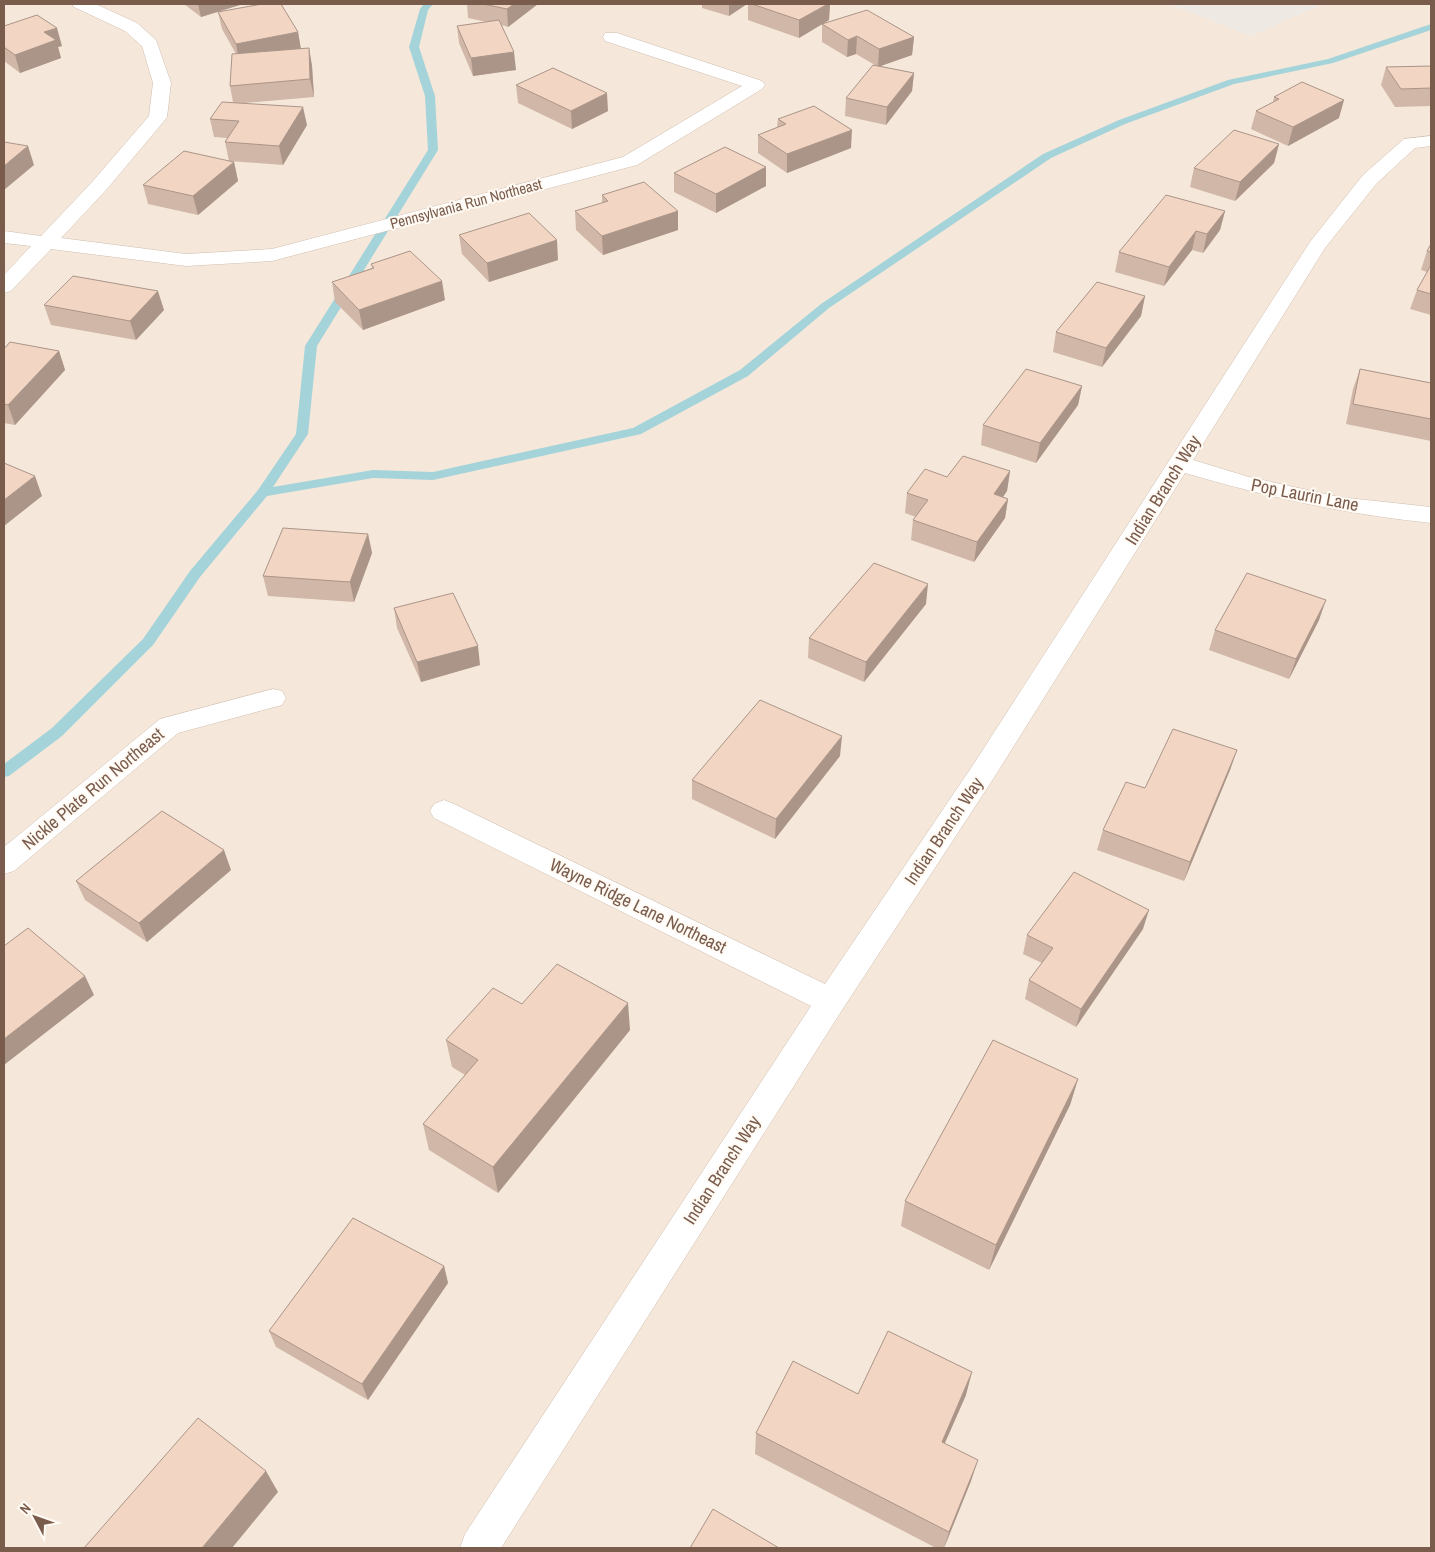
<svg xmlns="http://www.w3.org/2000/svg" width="1435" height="1552" font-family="'Archivo Narrow',sans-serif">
<rect width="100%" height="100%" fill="#fdf6ec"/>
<!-- residential -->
<polygon fill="#f5e8da" points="4,4 1169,4 1250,36 1323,4 1431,4 1431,1548 4,1548"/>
<!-- industrial -->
<polygon fill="#efe9e4" points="1169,4 1323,4 1250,36"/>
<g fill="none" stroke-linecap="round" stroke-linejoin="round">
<!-- stream -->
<polygon fill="#a5d3da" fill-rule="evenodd" points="424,4 433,4 428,10 419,47 435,96 438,150 317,346 308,434 273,487 373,470 433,472 633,428 740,370 821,304 1043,154 1119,120 1228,80 1328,59 1431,24 1431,30 1333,63 1234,84 1125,124 1051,158 829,308 748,376 641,434 433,480 373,478 267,496 200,577 153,645 62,736 9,776 4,777 4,764 52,728 143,639 190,571 258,490 296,434 305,346 428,150 425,96 409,47 420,9"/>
<defs>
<g id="minor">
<polygon points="72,4 95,4 100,6 137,23 156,40 171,83 167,117 164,121 107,189 61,238 186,254 272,249 623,157 742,86 605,41 603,37 605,33 617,33 762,81 765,85 762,89 637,165 272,261 186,266 51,249 11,291 4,293 4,275 31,246 4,243 4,231 41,236 93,181 149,116 153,83 142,46 125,31 74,7"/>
<path d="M 1431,136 L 1431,146 L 1415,148 L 1377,183 L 1325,248 L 1193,460 L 1249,477 L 1339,497 L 1431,507 L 1431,523 C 1345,514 1267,497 1185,473 L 995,776 L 842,1010 L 501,1548 L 460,1548 L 465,1534 L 811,1006 L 434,818 L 430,811 L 434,804 L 444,800 L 454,804 L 825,984 L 975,762 L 1310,242 L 1363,175 L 1404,139 Z"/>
<polygon points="273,689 282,691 286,698 282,705 178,733 14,871 4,874 4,847 160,719"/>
</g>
</defs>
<!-- minor casing -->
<use href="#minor" stroke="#d1beb0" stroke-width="1"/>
<!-- minor -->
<use href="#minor" fill="#fff" fill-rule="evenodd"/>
</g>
<!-- wall -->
<g fill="#d1b7a8">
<polygon points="184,4 243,4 201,17"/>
<polygon points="467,4 538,4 508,27 502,25 516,70 473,76 459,43 457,26 487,22 468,18"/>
<polygon points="699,4 747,4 729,16 702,8 702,5"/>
<polygon points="748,4 830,4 829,20 799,38 748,20"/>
<polygon points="218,12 298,32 301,49 309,48 312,66 314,97 245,103 307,125 283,165 229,161 234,162 238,181 198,215 148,204 143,185 229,161 225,142 227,138 214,137 210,119 233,102 230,86 236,54 222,29"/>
<polygon points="822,24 914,37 912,55 880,66 914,73 912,91 886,125 845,116 846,98 875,65 856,54 847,57 822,42"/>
<polygon points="4,26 62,46 58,47 61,58 20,73 4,61"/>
<polygon points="1431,66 1431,106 1395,107 1381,85 1386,67"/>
<polygon points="516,85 608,111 572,129 518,103"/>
<polygon points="1274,97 1339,118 1288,146 1251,129 1256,111 1273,102"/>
<polygon points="778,119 851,148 787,173 758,153 758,135 777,127"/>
<polygon points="1279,144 1274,163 1235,201 1190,187 1194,168"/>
<polygon points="766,167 766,186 716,213 674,192 674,173"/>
<polygon points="602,195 678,230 603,255 576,230 575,211 602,203"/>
<polygon points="1225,211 1220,230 1203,253 1192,250 1164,286 1115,272 1119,252"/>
<polygon points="459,235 558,260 489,282 462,254"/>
<polygon points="1431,244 1431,315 1410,309 1417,290 1427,272 1421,270 1427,251"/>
<polygon points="371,264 445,300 363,330 335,302 332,282 372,268"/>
<polygon points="1145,296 1141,316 1102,367 1053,352 1056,332"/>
<polygon points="44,305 164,310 136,340 51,325"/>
<polygon points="4,349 59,351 65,370 15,425 4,423"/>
<polygon points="1360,369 1431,383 1431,441 1346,424 1353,389"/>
<polygon points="1082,386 1078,405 1036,463 981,445 983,425"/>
<polygon points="1010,471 1007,491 1003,497 1008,499 1005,518 974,562 911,540 913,520 916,517 905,513 907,493 947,477"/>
<polygon points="368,534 372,553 354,602 268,596 263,576"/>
<polygon points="926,604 864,682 808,658 809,638"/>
<polygon points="394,608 480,665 421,682 397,628"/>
<polygon points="1319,620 1289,679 1209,650 1215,630"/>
<polygon points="1237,750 1230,770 1184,881 1097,850 1103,830 1145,788"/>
<polygon points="840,756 775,839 692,799 692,780"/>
<polygon points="231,870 147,942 85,900 76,881"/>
<polygon points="1143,929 1076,1027 1025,999 1029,980 1042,963 1023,954 1027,935"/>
<polygon points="522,1004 630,1030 498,1193 429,1150 423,1124 465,1075 452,1067 446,1040"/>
<polygon points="1078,1079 1070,1105 989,1270 901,1226 905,1201"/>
<polygon points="444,1266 448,1283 368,1400 276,1347 269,1331"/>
<polygon points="858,1394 966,1395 945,1443 971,1481 944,1548 936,1548 755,1454 756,1433"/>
</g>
<!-- shaded-wall -->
<g fill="#aa9588">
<polygon points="198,4 243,4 201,17"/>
<polygon points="514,4 538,4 508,27 507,9"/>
<polygon points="729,4 747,4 729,16"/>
<polygon points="828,4 830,4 829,20 799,38 799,20"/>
<polygon points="57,28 62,46 58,47 61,58 20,73 15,55 44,32"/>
<polygon points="298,32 301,50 239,61 236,44"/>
<polygon points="857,36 856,54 847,57 848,40"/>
<polygon points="914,37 912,55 878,67 879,49"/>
<polygon points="309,48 312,66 314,97 310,79"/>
<polygon points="514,52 516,70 473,76 471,58"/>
<polygon points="914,73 912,91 886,125 887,107"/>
<polygon points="607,93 608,111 572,129 571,111"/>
<polygon points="1344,100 1339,118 1288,146 1293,127"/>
<polygon points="303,107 307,125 283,165 279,146"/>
<polygon points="852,130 851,148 787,173 787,154"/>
<polygon points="1279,144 1274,163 1235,201 1240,182"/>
<polygon points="28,146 34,165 4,190 4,166"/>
<polygon points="234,162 238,181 198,215 193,196"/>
<polygon points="766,167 766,186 716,213 716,194"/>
<polygon points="678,211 678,230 603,255 602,236"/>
<polygon points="1225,211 1220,230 1203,253 1207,234"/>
<polygon points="1196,231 1192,250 1164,286 1169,267"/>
<polygon points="557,240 558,260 489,282 487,263"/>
<polygon points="442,281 445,300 363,330 359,310"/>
<polygon points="158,291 164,310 136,340 130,321"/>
<polygon points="1145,296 1141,316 1102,367 1106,348"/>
<polygon points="59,351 65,370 15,425 8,405"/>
<polygon points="1082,386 1078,405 1036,463 1040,443"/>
<polygon points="1010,471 1007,491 991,514 994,494"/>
<polygon points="35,476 42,496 4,526 4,500"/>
<polygon points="1008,499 1005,518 974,562 977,542"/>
<polygon points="368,534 372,553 354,602 350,582"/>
<polygon points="928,584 926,604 864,682 866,662"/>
<polygon points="1326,600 1319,620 1289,679 1296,659"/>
<polygon points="478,646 480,665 421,682 417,662"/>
<polygon points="842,736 840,756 775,839 776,819"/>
<polygon points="1237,750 1230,770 1184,881 1190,862"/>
<polygon points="224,850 231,870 147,942 139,923"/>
<polygon points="1149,910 1143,929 1076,1027 1081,1009"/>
<polygon points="85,976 94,995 4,1065 4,1039"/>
<polygon points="628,1003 630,1030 498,1193 493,1167"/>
<polygon points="1078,1079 1070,1105 989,1270 996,1245"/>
<polygon points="444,1266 448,1283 368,1400 362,1384"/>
<polygon points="972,1372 966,1395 936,1463 942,1442"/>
<polygon points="978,1460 971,1481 944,1548 949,1532"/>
<polygon points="266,1471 278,1492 232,1548 202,1548"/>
</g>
<!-- building -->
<g fill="#f3d5c3" stroke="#aa9588">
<polygon points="262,4 281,4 298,32 236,44 218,12"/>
<polygon points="483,4 514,4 507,9"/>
<polygon points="752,4 828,4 799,20"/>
<polygon points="867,10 914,37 879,49 857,36 848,40 822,24"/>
<polygon points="37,15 57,28 44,32 56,40 15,55 4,47 4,26"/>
<polygon points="499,20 514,52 471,58 457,26"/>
<polygon points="309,48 310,79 230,86 232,54"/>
<polygon points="873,65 914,73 887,107 846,98"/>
<polygon points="1431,66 1431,88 1401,89 1386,67"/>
<polygon points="553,68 607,93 571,111 516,85"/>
<polygon points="1302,82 1344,100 1293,127 1256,111 1279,99 1274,97"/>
<polygon points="222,102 303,107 279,146 225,142 239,121 210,119"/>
<polygon points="814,106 852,130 787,154 758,135 786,124 778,119"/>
<polygon points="1234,130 1279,144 1240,182 1194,168"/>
<polygon points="4,142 28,146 4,166"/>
<polygon points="725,147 766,167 716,194 674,173"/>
<polygon points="184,151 234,162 193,196 143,185"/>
<polygon points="644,182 678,211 602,236 575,211 608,201 602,195"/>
<polygon points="1166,195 1225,211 1207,234 1196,231 1169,267 1119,252"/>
<polygon points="529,213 557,240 487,263 459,235"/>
<polygon points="1431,244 1431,252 1427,251"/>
<polygon points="410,251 442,281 359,310 332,282 374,268 371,264"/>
<polygon points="1431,265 1431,294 1417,290"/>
<polygon points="73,276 158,291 130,321 44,305"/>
<polygon points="1097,282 1145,296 1106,348 1056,332"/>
<polygon points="10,342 59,351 8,405 4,404 4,349"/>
<polygon points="1026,369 1082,386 1040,443 983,425"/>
<polygon points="1360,369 1431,383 1431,419 1353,404"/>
<polygon points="963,456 1010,471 994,494 1008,499 977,542 913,520 928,500 907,493 925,469 947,477"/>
<polygon points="4,463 35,476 4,500"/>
<polygon points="283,528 368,534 350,582 263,576"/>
<polygon points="874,563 928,584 866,662 809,638"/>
<polygon points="1247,573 1326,600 1296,659 1215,630"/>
<polygon points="453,593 478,646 417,662 394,608"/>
<polygon points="760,700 842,736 776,819 692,780"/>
<polygon points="1173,729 1237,750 1190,862 1103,830 1126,782 1145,788"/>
<polygon points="162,811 224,850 139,923 76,881"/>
<polygon points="1074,872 1149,910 1081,1009 1029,980 1053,948 1027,935"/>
<polygon points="28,928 85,976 4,1039 4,946"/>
<polygon points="557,964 628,1003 493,1167 423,1124 478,1060 446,1040 493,988 522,1004"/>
<polygon points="993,1040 1078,1079 996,1245 905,1201"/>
<polygon points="353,1218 444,1266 362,1384 269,1331"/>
<polygon points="888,1331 972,1372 942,1442 978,1460 949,1532 756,1433 793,1361 858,1394"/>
<polygon points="198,1418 266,1471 202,1548 84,1548"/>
<polygon points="713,1509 779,1548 690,1548"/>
</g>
<g text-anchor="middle" stroke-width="4" stroke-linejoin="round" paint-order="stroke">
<!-- far-street labels -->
<g font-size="15" fill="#7a5c4d" stroke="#fffaf3">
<text transform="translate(466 204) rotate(-15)" y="5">Pennsylvania Run Northeast</text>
</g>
<!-- street labels -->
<g font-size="18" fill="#7a5c4d" stroke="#fffaf3">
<text transform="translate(1163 490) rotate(-58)" y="6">Indian Branch Way</text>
<text transform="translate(1305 495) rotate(11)" y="6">Pop Laurin Lane</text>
<text transform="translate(93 789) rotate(-40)" y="6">Nickle Plate Run Northeast</text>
<text transform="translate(944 831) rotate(-56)" y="6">Indian Branch Way</text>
<text transform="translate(638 906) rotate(26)" y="6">Wayne Ridge Lane Northeast</text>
<text transform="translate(722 1170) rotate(-57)" y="6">Indian Branch Way</text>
</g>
</g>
<!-- border -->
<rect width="1435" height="1552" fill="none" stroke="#7a5c4d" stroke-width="10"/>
<!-- north arrow -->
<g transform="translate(35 1517) rotate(311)" stroke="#fffaf3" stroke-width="4" paint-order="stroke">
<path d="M0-4L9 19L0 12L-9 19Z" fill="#7a5c4d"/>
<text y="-8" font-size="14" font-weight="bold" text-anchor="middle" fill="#7a5c4d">N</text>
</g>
</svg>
